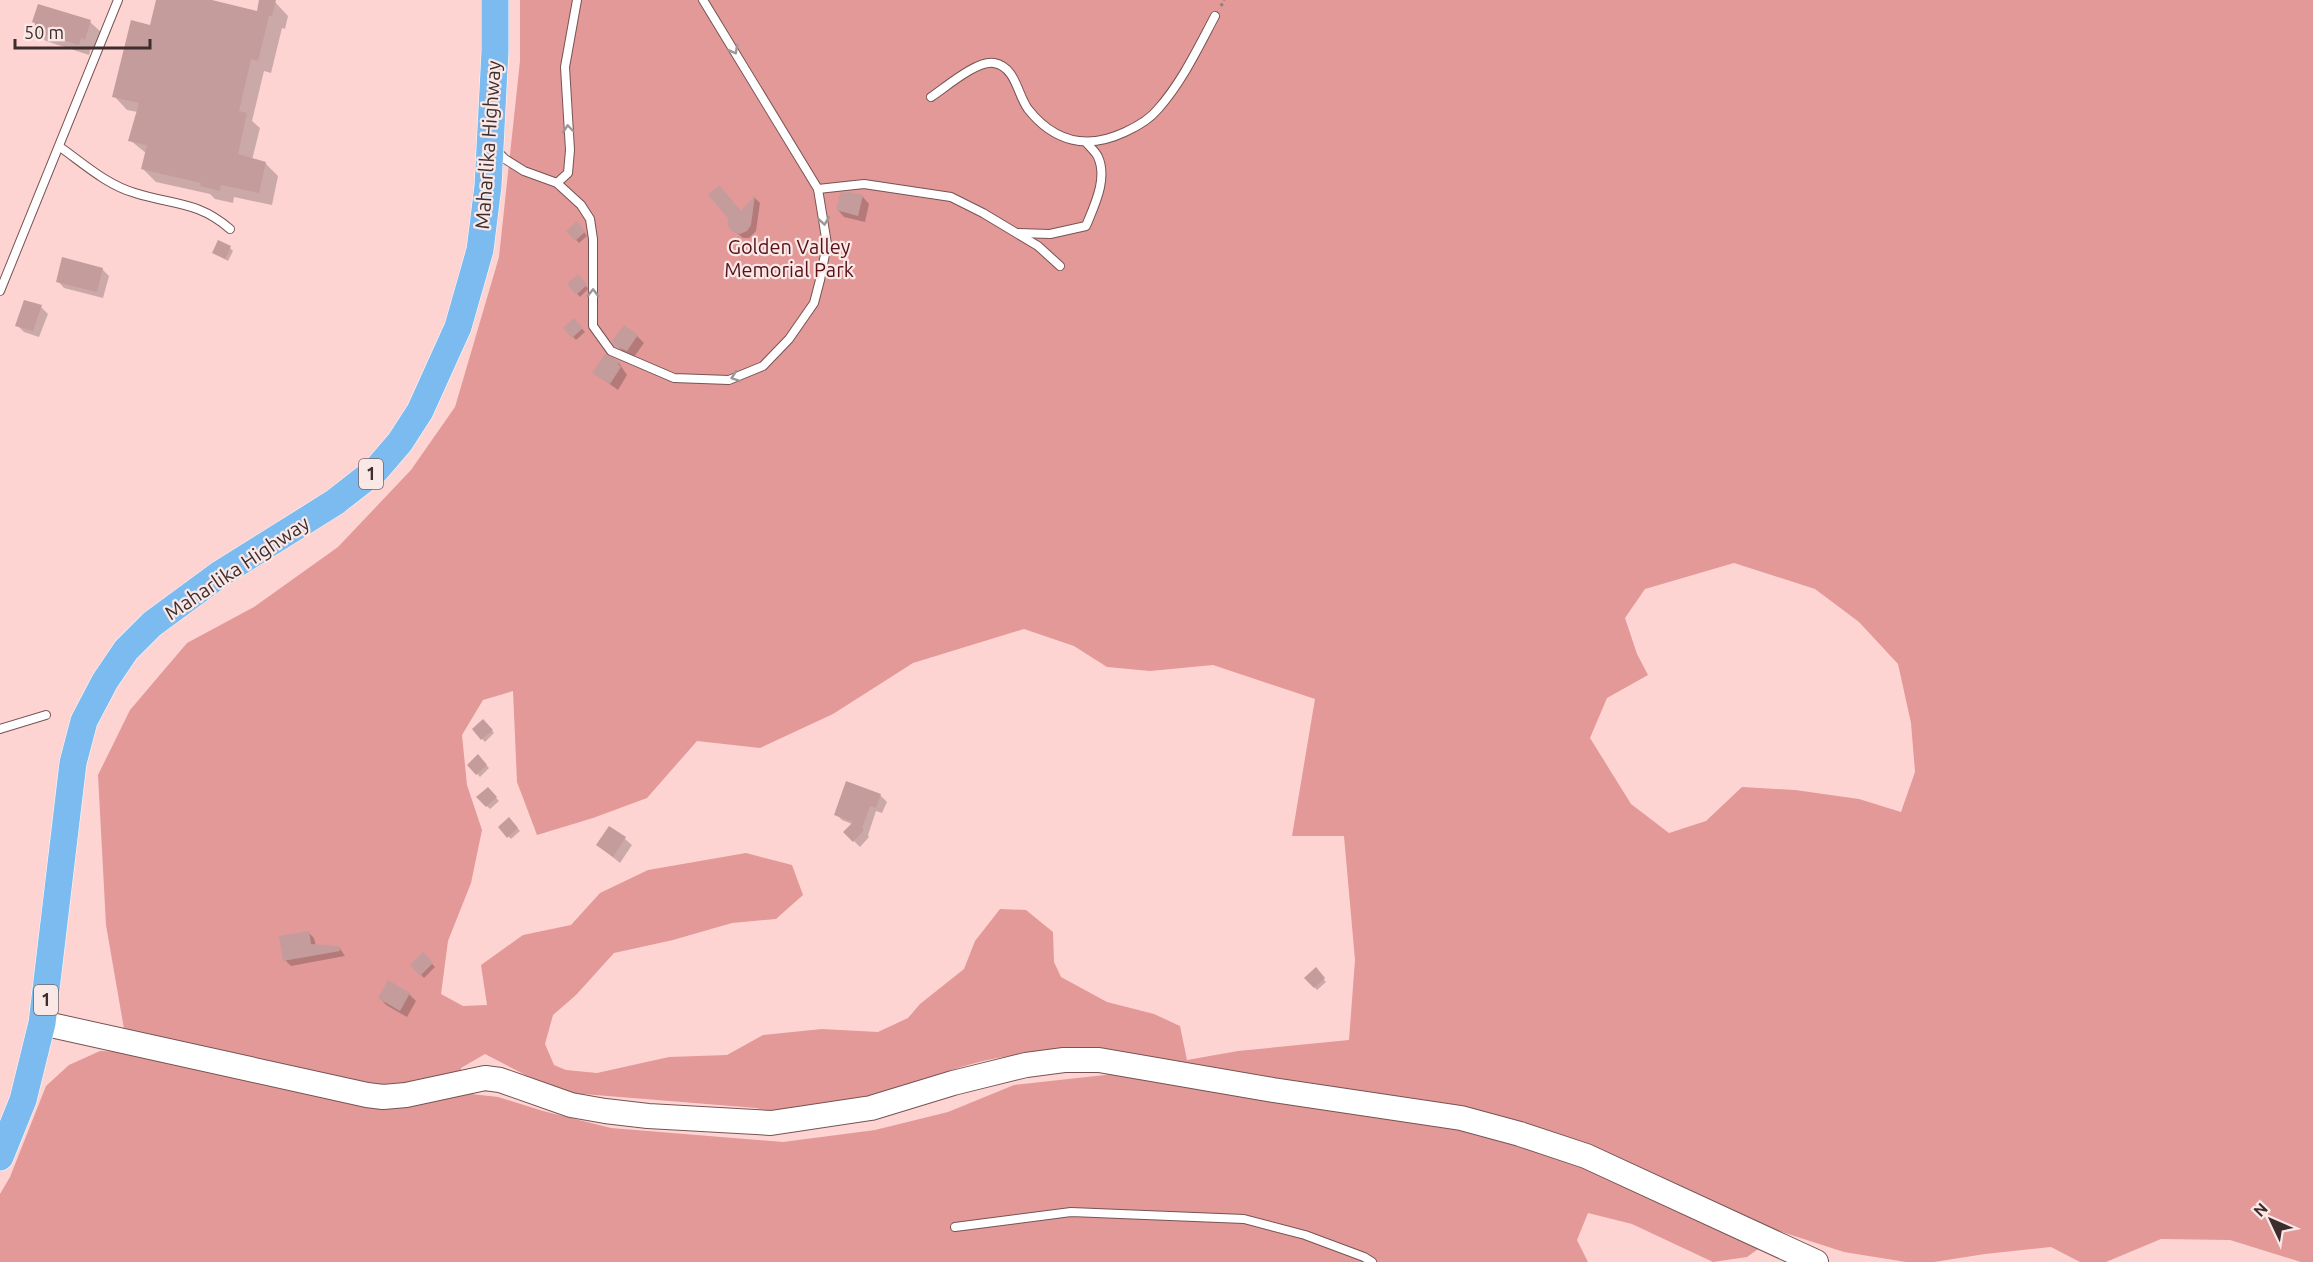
<svg xmlns="http://www.w3.org/2000/svg" width="2313" height="1262" font-family="Ubuntu,sans-serif">
<rect width="100%" height="100%" fill="#fed4d2"/>
<!-- green -->
<path fill="#e29998" fill-rule="evenodd" d="M 520,0 L 2313,0 L 2313,1262 L 2301,1262 L 2230,1240 L 2161,1239 L 2106,1262 L 2080,1262 L 2051,1247 L 1985,1254 L 1934,1262 L 1906,1262 L 1844,1252 L 1782,1232 L 1747,1257 L 1713,1262 L 1632,1224 L 1588,1213 L 1577,1240 L 1588,1262 L 0,1262 L 0,1194 L 10,1177 L 46,1086 L 69,1065 L 100,1051 L 128,1052 L 106,925 L 98,775 L 130,710 L 187,643 L 254,607 L 338,547 L 411,470 L 455,407 L 499,257 L 520,61 ZM 1734,563 L 1815,589 L 1859,622 L 1898,664 L 1911,723 L 1915,772 L 1901,812 L 1859,799 L 1795,790 L 1742,787 L 1706,821 L 1669,833 L 1631,804 L 1590,738 L 1607,698 L 1648,675 L 1637,654 L 1625,618 L 1645,589 ZM 1024,629 L 1074,646 L 1107,667 L 1150,671 L 1213,665 L 1315,699 L 1292,836 L 1344,836 L 1355,960 L 1349,1040 L 1238,1051 L 1187,1060 L 1180,1026 L 1154,1014 L 1107,1002 L 1061,977 L 1054,962 L 1053,932 L 1026,910 L 1000,909 L 975,941 L 964,969 L 920,1004 L 908,1018 L 878,1032 L 822,1029 L 763,1035 L 727,1055 L 669,1057 L 597,1073 L 566,1070 L 554,1065 L 545,1044 L 553,1015 L 576,995 L 614,953 L 673,940 L 732,923 L 776,919 L 803,895 L 792,865 L 746,853 L 648,870 L 600,893 L 571,925 L 523,935 L 481,965 L 487,1005 L 463,1006 L 441,994 L 448,941 L 471,883 L 482,830 L 467,785 L 462,735 L 483,700 L 513,691 L 517,782 L 537,835 L 593,818 L 647,798 L 697,741 L 760,748 L 833,714 L 913,663 ZM 1089,1051 L 1148,1067 L 1105,1075 L 1014,1085 L 948,1112 L 875,1130 L 783,1142 L 611,1128 L 543,1111 L 498,1097 L 463,1093 L 461,1068 L 485,1054 L 558,1092 L 756,1108 C 841,1129 916,1073 997,1058 C 1027,1053 1059,1054 1089,1051 Z"/>
<!-- shadow -->
<g fill="#0003">
<polygon points="158,0 205,0 259,13 261,0 275,2 288,16 285,29 282,28 271,73 264,71 252,121 260,128 252,160 265,163 278,176 272,205 234,197 233,203 215,199 210,194 156,182 143,169 147,154 130,140 138,112 127,110 114,96 152,26"/>
<polygon points="34,22 90,22 101,32 96,49 91,48 89,55 46,41 35,31 37,25"/>
<polygon points="849,194 863,197 869,204 865,222 844,217 838,210"/>
<polygon points="755,198 760,203 756,231 749,238 743,238 731,228 729,217 741,212"/>
<polygon points="580,226 587,236 579,243 568,231"/>
<polygon points="230,248 233,251 228,261 214,253"/>
<polygon points="102,269 109,276 103,298 64,288 58,281"/>
<polygon points="581,279 588,289 580,297 569,285"/>
<polygon points="41,307 48,314 39,337 24,332 17,325"/>
<polygon points="574,320 585,332 576,340 565,328"/>
<polygon points="637,336 644,343 634,357 624,352 616,345"/>
<polygon points="619,363 627,375 618,390 594,373"/>
<polygon points="483,721 494,733 485,742 474,730"/>
<polygon points="478,756 489,768 480,777 469,765"/>
<polygon points="846,783 881,796 887,802 882,813 876,811 868,835 869,837 860,847 845,832 852,824 842,820 836,814"/>
<polygon points="488,789 499,801 490,809 478,797"/>
<polygon points="509,819 520,831 511,839 500,828"/>
<polygon points="625,839 632,845 620,863 598,845"/>
<polygon points="308,932 314,938 316,946 339,947 345,956 291,966 285,960"/>
<polygon points="423,954 435,967 424,978 412,965"/>
<polygon points="1316,969 1326,982 1317,990 1306,978"/>
<polygon points="409,994 416,1001 407,1017 386,1005 380,998"/>
</g>
<!-- building -->
<g fill="#c49c9b">
<polygon points="156,0 212,0 257,11 259,0 276,0 272,16 269,16 258,61 251,59 239,111 247,113 238,154 266,162 259,193 221,185 220,191 200,186 201,183 141,169 147,145 128,141 139,103 112,97 131,20 150,25"/>
<polygon points="38,4 91,20 85,40 81,38 79,45 33,31 35,23 32,22"/>
<polygon points="719,185 741,211 755,195 751,225 747,231 740,234 733,232 728,226 728,218 708,195"/>
<polygon points="849,192 863,195 858,216 836,210 840,193"/>
<polygon points="577,221 585,232 575,241 566,231"/>
<polygon points="218,240 231,246 225,259 212,253"/>
<polygon points="62,257 103,268 97,292 56,282"/>
<polygon points="578,274 587,285 576,295 567,284"/>
<polygon points="24,300 42,305 33,331 15,326"/>
<polygon points="574,318 583,328 572,338 563,328"/>
<polygon points="624,325 638,335 627,351 615,346 612,341"/>
<polygon points="605,354 620,362 618,364 621,367 610,384 592,373"/>
<polygon points="483,719 493,730 481,740 472,729"/>
<polygon points="478,754 487,765 476,775 467,765"/>
<polygon points="846,781 881,794 876,808 870,806 862,828 864,830 853,842 843,832 853,822 834,815"/>
<polygon points="488,787 497,797 486,807 476,797"/>
<polygon points="509,817 518,828 507,838 498,827"/>
<polygon points="609,826 626,837 613,857 596,845"/>
<polygon points="309,931 311,944 339,946 340,951 283,961 279,936"/>
<polygon points="423,952 433,963 420,976 410,965"/>
<polygon points="1316,967 1325,978 1314,988 1304,978"/>
<polygon points="388,980 410,993 400,1011 378,998"/>
</g>
<g fill="none" stroke-linecap="round" stroke-linejoin="round">
<defs>
<g id="service">
<path d="M 931,97 C 946,87 977,60 994,63 C 1016,67 1017,94 1028,109 C 1054,142 1087,150 1125,132 C 1136,127 1150,119 1158,109 C 1182,82 1198,48 1215,16"/>
<path d="M 60,147 C 84,164 107,185 135,193 C 173,205 198,201 230,229"/>
<polyline points="496,150 505,159 524,171 557,183 581,205 590,219 593,239 593,326 611,351 674,378 729,380 763,366 789,339 814,303 820,280 827,244 818,189 703,0"/>
<polyline points="557,183 568,173 570,150 565,67 577,0"/>
<polyline points="818,189 864,184 951,197 983,213 1038,246 1060,266"/>
<path d="M 1018,233 L 1050,234 L 1086,226 C 1094,206 1108,179 1098,157 C 1096,152 1089,146 1086,142"/>
<polyline points="0,291 118,0"/>
<polyline points="0,729 46,715"/>
<polyline points="955,1227 1071,1212 1244,1219 1305,1235 1364,1257 1372,1262"/>
</g>
<polyline id="secondary" points="42,1023 367,1095 383,1097 406,1095 485,1078 500,1080 571,1105 605,1111 648,1116 771,1123 871,1108 953,1083 1026,1065 1064,1060 1099,1060 1273,1090 1461,1118 1520,1134 1586,1156 1816,1262"/>
<polyline id="trunk" points="0,1157 23,1100 42,1023 73,763 84,721 105,681 126,650 152,624 220,574 335,502 376,470 400,442 420,411 458,327 480,250 488,186 495,51 495,0"/>
</defs>
<!-- service casing -->
<use href="#service" stroke="#775353" stroke-width="10"/>
<!-- secondary casing -->
<use href="#secondary" stroke="#775353" stroke-width="26"/>
<!-- trunk casing -->
<use href="#trunk" stroke="#fff" stroke-width="28"/>
<!-- path -->
<polyline stroke="#987c7b" stroke-width="3" stroke-dasharray="3 3" stroke-linecap="butt" points="1221,6 1224,0"/>
<!-- service -->
<use href="#service" stroke="#fff" stroke-width="8"/>
<!-- secondary -->
<use href="#secondary" stroke="#fff" stroke-width="24"/>
<!-- trunk -->
<use href="#trunk" stroke="#7cbbf0" stroke-width="27"/>
</g>
<!-- one-way arrows -->
<defs><path id="oneway-chevron" d="M-2-3.5L2.5 0L-2 3.5" fill="none" stroke-width="1.6" stroke-linecap="round" stroke-linejoin="round" transform="scale(1.5)"/></defs>
<g stroke="#9e9696">
<use href="#oneway-chevron" transform="translate(734 50) rotate(61)"/>
<use href="#oneway-chevron" transform="translate(568 129) rotate(-95)"/>
<use href="#oneway-chevron" transform="translate(824 221) rotate(81)"/>
<use href="#oneway-chevron" transform="translate(593 293) rotate(-89)"/>
<use href="#oneway-chevron" transform="translate(735 377) rotate(161)"/>
</g>
<g text-anchor="middle" stroke-width="4.5" stroke-linejoin="round" paint-order="stroke">
<!-- shield labels -->
<g fill="#fae8e7" stroke="#766565" stroke-width="1.5">
<rect x="359" y="459" width="24" height="30" rx="4.5"/>
<rect x="34" y="985" width="24" height="30" rx="4.5"/>
</g>
<g font-size="18" font-weight="bold" fill="#3d2d2d">
<text x="371" y="480">1</text>
<text x="46" y="1006">1</text>
</g>
<!-- street labels -->
<g font-size="20" fill="#3d2d2d" stroke="#fae8e7">
<text transform="translate(488 145) rotate(-86)" y="7">Maharlika Highway</text>
<text transform="translate(237 568) rotate(-34)" y="7">Maharlika Highway</text>
</g>
<!-- park labels -->
<g font-size="20" fill="#561018" stroke="#fae8e7">
<text x="789" y="254">Golden Valley<tspan x="789" dy="23">Memorial Park</tspan></text>
</g>
</g>
<!-- north arrow -->
<g transform="translate(2271 1220) rotate(314)" stroke="#fae8e7" stroke-width="4.5" paint-order="stroke">
<path d="M0-4.5L10 22L0 15L-10 22Z" fill="#3d2d2d"/>
<text y="-9" font-size="16" font-weight="bold" text-anchor="middle" fill="#3d2d2d">N</text>
</g>
<!-- scale -->
<path d="M15 39v9h135v-9" fill="none" stroke="#3d2d2d" stroke-width="3"/>
<text x="24" y="39" font-size="18" fill="#3d2d2d" stroke="#fae8e7" stroke-width="4.5" paint-order="stroke">50 m</text>
</svg>
